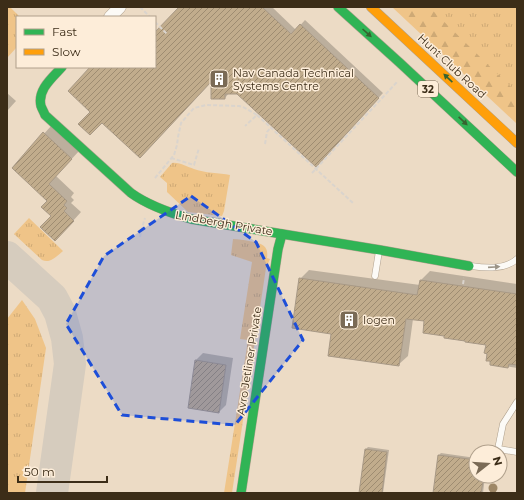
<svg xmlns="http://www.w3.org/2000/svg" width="524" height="500" font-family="Montserrat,sans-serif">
<defs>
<pattern id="grass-tufts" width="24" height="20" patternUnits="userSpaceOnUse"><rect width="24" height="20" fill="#efc488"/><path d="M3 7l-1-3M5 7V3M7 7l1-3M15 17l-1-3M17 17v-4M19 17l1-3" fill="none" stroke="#cea975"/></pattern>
<pattern id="forest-firs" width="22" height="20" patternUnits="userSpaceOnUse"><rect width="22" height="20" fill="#efc488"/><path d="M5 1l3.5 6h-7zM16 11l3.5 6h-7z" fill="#cea975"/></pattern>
<pattern id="building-hatch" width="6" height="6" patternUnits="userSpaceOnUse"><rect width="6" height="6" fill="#c1ac8c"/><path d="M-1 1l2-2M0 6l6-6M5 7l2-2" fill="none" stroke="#9e8c71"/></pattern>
</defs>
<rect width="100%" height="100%" fill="#ecdbc5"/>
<!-- grass -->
<g fill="url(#grass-tufts)">
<polygon points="7,7 10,7 20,17 17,17 17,47 7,58"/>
<polygon points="401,7 517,7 517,117"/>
<path d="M 172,163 C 180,162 187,167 194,169 C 204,173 220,173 230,175 L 224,211 L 222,216 L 188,212 L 167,192 L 167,183 L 160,177 Z"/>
<path d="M 29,218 L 63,251 C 57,256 50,264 42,260 L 14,234 Z"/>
<path d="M 233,239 C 239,239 244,240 249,241 C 261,243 269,245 267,258 L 270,259 L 266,268 L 232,493 L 224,493 L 248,340 L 240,339 L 252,262 L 231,255 Z"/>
<polygon points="22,300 35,319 46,348 25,493 7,493 7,319"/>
</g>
<!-- forest -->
<polygon fill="url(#forest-firs)" points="392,7 429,7 517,93 517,124"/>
<!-- shadow -->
<g fill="#0003">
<polygon points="180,7 272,7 296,30 305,20 383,93 320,161 238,93 229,93 225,98 212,80 92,111 92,67 155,67 155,29 158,31"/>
<polygon points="7,93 16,101 7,111"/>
<polygon points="52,125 79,151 56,176 74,193 71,197 74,200 71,203 81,212 63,232 52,216 49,200 13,168"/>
<polygon points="309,270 420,285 421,280 430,271 517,284 517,368 491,364 487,345 446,336 426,321 413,319 408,356 398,365 332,333 300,279"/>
<polygon points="203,353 233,358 226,405 219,412 196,360"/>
<polygon points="368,447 389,450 383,493 360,493 366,449"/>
<polygon points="441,453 476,458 476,476 485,476 483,493 434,493 439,455"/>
</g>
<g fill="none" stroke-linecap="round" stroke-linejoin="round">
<!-- taxiway -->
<polyline stroke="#d6ccbe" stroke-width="32" points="7,257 52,298 60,313 67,338 70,364 52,493"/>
</g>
<!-- building -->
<g fill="url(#building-hatch)" stroke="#a89986">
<polygon points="179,7 262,7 291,34 300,24 379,98 316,167 237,94 225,94 225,99 211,99 211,82 140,158 102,123 90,135 78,124 90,112 68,91 90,67 155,67 155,32"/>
<polygon points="43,132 72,159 49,184 67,201 64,205 67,208 64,211 74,221 55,241 40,227 51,216 41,207 47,201 12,168"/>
<polygon points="299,278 417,295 420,280 517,294 517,365 509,364 508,368 490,365 490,361 486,361 487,354 484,353 486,345 465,342 465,341 444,338 444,336 423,333 424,321 406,319 399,366 328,356 331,334 292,328"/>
<polygon points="195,360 226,365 219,413 188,408"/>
<polygon points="365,449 387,452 382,493 359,493"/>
<polygon points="438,455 476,460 476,476 484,476 481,493 433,493"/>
</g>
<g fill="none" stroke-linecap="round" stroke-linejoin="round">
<defs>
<g id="lane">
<path d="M 471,266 C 485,268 505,270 517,259"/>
<polyline points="375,276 379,251"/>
<polyline points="517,402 503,424 498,449 517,452"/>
</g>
<polyline id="street" points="110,17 120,7"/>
<g id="fast">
<polyline points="338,7 400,63 517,172"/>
<path d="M 62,67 C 52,78 37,90 41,106 C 42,109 44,112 45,115 L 131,193 C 149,206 170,213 191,219 L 380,250 L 469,266"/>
<polyline points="241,493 278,249 282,234"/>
</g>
<polyline id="slow" points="371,7 517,143"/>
</defs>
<!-- lane casing -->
<use href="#lane" stroke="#afa08d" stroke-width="7"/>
<!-- street casing -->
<use href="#street" stroke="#afa08d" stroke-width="13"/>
<!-- fast casing -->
<use href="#fast" stroke="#afa08d" stroke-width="10"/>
<!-- slow casing -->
<use href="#slow" stroke="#afa08d" stroke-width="10"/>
<!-- path -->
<g stroke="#dad4cd" stroke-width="2" stroke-dasharray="4 2" stroke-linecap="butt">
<polyline points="140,7 150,17"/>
<polyline points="155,22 167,34"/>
<polyline points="257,115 353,203"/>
<polyline points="265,144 267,132 271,127"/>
<polyline points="171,158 194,165 199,148"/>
<polyline points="312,173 398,81"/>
<polyline points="155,178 174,155 177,145 178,137 181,123 194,108 206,105 239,106 243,107 257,115 245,126"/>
<polyline points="140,237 142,228 145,218"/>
<polyline points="463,284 464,278"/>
</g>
<!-- lane -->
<use href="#lane" stroke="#fcfaf6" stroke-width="6"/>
<!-- street -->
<use href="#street" stroke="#fcfaf6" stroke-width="12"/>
<!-- fast -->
<use href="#fast" stroke="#30b455" stroke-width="9"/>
<!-- slow -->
<use href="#slow" stroke="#ff9f0a" stroke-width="9"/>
</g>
<!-- trees -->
<circle fill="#9e8766" cx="493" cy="488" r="4.5"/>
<!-- one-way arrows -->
<defs><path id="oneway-solid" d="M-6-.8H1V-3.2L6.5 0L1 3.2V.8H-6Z"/></defs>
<g fill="#376330">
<use href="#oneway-solid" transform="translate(367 33) rotate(42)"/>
<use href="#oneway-solid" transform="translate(448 78) rotate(-137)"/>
<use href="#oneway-solid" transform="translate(463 121) rotate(43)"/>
</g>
<use fill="#9c9487" href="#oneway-solid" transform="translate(494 267) rotate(-4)"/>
<!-- marked area -->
<path fill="#1d4ed8" fill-opacity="0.2" stroke="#1d4ed8" stroke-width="3" stroke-dasharray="8 5" stroke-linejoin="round" d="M 191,196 L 256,242 L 303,340 L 235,425 L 122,415 L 66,324 L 104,256 Z"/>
<!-- icons -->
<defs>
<symbol id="building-square" viewBox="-11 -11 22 22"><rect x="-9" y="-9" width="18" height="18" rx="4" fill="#7a6a55" stroke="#fdedd9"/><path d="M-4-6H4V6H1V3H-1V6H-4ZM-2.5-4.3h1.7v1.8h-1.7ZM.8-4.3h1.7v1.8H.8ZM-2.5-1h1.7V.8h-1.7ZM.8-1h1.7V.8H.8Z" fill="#fff"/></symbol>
</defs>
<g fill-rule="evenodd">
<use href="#building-square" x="208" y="68" width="22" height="22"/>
<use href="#building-square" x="338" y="309" width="22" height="22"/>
</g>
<g text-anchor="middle" stroke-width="3" stroke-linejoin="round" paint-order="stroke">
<!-- shield labels -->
<rect fill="#fdedd9" stroke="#766752" stroke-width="1" x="418" y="81" width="20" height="16" rx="3"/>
<g font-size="10" font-weight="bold" fill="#3c2d18">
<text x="428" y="93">32</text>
</g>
<!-- street labels -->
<g font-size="11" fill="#3c2d18" stroke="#fdedd9">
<text transform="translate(452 66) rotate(43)" y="4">Hunt Club Road</text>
<text transform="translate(224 223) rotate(10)" y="4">Lindbergh Private</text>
<text transform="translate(249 361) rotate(-81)" y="4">Avro Jetliner Private</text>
</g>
<!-- poi labels -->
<g font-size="11" fill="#3c2d18" stroke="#fdedd9" text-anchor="start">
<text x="233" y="77">Nav Canada Technical<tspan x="233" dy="13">Systems Centre</tspan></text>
<text x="363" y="324">Iogen</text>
</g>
</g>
<!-- border -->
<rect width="524" height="500" fill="none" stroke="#3c2d18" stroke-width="16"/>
<!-- legend -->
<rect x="16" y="16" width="140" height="52" fill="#fdedd9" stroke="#b0a08c"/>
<rect x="24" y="29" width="20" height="6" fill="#30b455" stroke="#b0a08c"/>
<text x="52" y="36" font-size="12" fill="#3c2d18">Fast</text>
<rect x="24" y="49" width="20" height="6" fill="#ff9f0a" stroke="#b0a08c"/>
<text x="52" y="56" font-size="12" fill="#3c2d18">Slow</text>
<!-- north arrow -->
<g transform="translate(488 464) rotate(73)"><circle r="19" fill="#fdedd9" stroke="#b0a08c"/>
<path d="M0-3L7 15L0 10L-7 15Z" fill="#7a6a55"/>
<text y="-6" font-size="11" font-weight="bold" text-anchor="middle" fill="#3c2d18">N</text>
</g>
<!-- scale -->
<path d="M18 476v6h89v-6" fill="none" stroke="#3c2d18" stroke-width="2"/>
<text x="24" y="476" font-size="12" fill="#3c2d18" stroke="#fdedd9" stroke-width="3" paint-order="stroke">50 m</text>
</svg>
